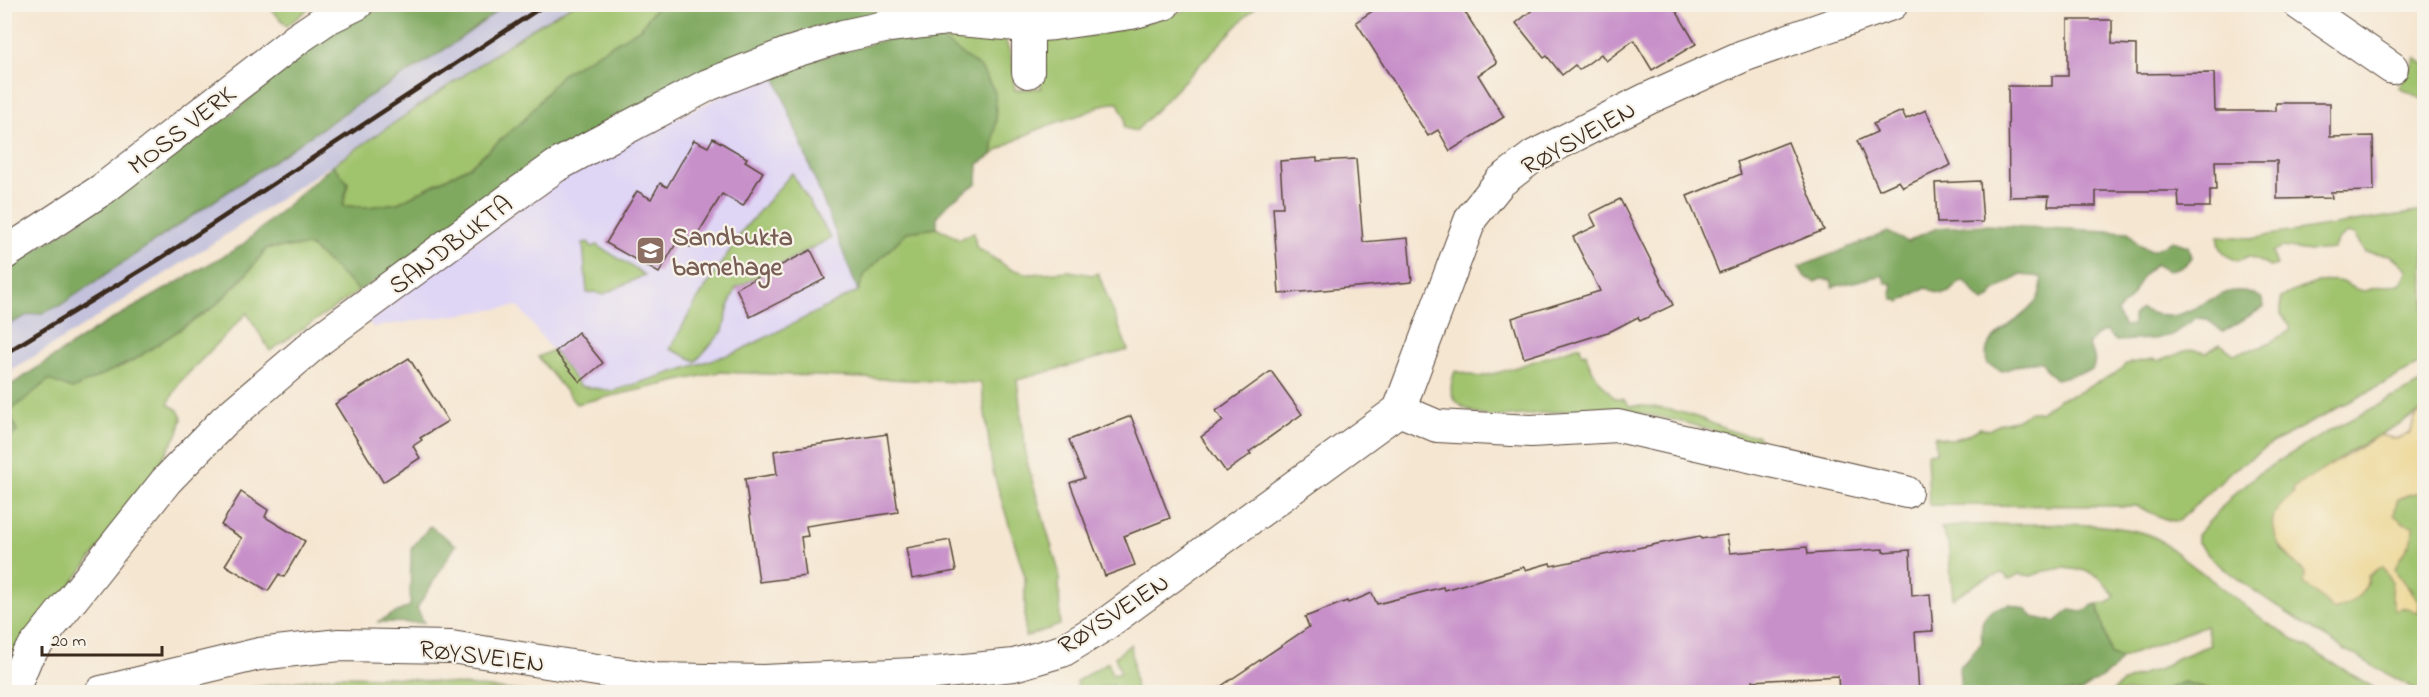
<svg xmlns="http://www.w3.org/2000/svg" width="2429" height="697" font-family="'Indie Flower',sans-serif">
<rect width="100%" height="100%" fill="#f7f3e8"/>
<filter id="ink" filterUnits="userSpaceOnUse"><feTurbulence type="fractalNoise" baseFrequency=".0167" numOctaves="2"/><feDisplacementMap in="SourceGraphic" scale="12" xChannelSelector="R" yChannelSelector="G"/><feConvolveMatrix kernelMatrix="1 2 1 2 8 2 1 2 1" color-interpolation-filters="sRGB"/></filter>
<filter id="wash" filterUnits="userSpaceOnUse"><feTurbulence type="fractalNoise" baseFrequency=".008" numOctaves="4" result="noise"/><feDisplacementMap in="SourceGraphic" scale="24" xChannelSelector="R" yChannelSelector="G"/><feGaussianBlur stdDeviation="1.35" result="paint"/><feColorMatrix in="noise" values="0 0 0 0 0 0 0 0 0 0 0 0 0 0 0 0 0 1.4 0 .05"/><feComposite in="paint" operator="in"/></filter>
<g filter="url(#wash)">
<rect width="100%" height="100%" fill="#f5e6d1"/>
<!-- built -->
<polygon fill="#dfd5f5" points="773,71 858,291 737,352 613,391 580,386 518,306 373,327 368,321 516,211 600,155"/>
<!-- industrial -->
<polygon fill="#c3c1db" points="504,5 572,5 218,240 66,337 5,374 5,326 28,315 42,313 59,306 368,97 413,71 483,23"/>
<!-- green -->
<g fill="#a0c36d" stroke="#6e7646" stroke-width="1.5">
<polygon points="276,5 276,4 313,5 287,26 271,9"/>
<polygon points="572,5 654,5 654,10 641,28 561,75 525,119 470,166 398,203 369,207 343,206 348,183 333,165 527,32"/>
<path d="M 1200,5 L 1257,5 L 1136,131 L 1124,128 L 1125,118 L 1118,103 C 1103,102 1096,109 1083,114 C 1050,124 1019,135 992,155 L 996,118 L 909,33 L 1004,38 C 1014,58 1013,69 1015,90 L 1041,88 L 1042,45 C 1054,34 1062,38 1076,37 C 1119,32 1159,19 1200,5 Z"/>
<polygon points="2416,58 2424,64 2424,100 2399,87"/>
<polygon points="792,173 831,238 736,288 729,305 723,331 696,361 670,349 696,302 743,230"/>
<path d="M 2424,211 L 2424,362 L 2274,442 L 2229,473 L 2179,521 C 2164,522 2151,511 2136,506 L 1929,505 L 1927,453 L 1936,452 L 1935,436 C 1951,443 1966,437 1980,428 L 1989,430 L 2001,423 L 2015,420 L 2031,412 L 2040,412 L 2059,399 L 2075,394 L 2116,373 L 2126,364 L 2153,359 L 2159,361 L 2191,349 L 2206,353 L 2220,344 L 2234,354 L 2261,347 L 2290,331 L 2290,325 L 2281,314 L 2281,298 C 2294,290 2328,276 2342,282 C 2350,285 2356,290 2365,291 C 2377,286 2388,288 2401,283 L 2408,270 L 2391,255 L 2365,252 L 2354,235 L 2347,233 L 2339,239 L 2333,249 L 2310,251 L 2281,247 L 2272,252 L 2277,265 L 2270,267 L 2249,256 L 2237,261 C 2225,255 2218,251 2219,236 L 2251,238 Z"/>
<polygon points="937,228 960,239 974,232 976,247 1010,269 1031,274 1069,271 1093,275 1098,273 1128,350 1017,380 1027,463 1059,572 1060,625 1025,637 1025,577 993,472 981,383 719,372 576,404 538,357 553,350 580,386 613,391 737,352 858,291 865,274 907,232"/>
<polygon points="588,242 592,247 597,245 645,275 602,295 595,292 587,293 583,243"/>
<polygon points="310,246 359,291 270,351 247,313 180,382 168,404 178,410 182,418 178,433 141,494 39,626 5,665 5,440 17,432 9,411 49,379 72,389 134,360 214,307 247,274 267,248"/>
<path d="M 1580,346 L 1582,354 L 1586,353 C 1588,369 1605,388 1616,399 L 1623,399 L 1630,406 C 1649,404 1680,411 1699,418 C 1718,425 1737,436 1757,435 L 1760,440 L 1777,449 L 1775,451 C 1722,433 1658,411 1602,410 C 1582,409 1562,412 1543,413 C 1520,415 1486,422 1466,409 C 1448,398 1449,388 1455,371 L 1479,377 L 1504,371 Z"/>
<path d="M 2424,381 L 2424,410 L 2349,452 L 2280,506 L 2281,549 L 2305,573 L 2305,579 L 2364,589 L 2368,583 L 2368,577 L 2380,567 L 2383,567 L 2392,581 L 2391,594 L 2395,610 C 2403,605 2409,608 2416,613 L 2412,590 L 2401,581 L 2395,569 L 2399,557 L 2409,545 L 2404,524 L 2394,515 L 2397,501 L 2410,494 L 2424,492 L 2424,692 L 2421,692 C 2363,662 2306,627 2252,589 C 2232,574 2211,562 2197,541 L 2197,535 L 2231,497 L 2259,473 L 2327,432 Z"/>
<path d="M 1970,525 C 2017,525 2118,518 2158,539 L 2270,625 L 2381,692 L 2211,692 L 2205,688 L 2184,682 L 2159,692 L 2112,692 L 2122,683 L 2144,673 L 2158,670 L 2177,658 L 2210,645 L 2206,625 L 2122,658 L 2111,655 L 2097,604 L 2108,603 L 2115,596 L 2099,577 L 2087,571 L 2064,568 L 2045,571 L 2031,576 L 2019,574 L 2010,579 L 2002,573 L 1982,580 L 1953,598 L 1948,544 L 1941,528 Z"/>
<polygon points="1131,644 1136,692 1114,692 1113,685 1077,692 1077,681 1108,662 1112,675 1121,673 1115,657"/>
<polygon points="337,676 391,677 526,692 221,692"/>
</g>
<!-- forest -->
<g fill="#80a960" stroke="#5e6a3f" stroke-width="1.5">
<polygon points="878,4 888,12 816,27 765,46 359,291 310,246 267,248 247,273 214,307 134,360 72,389 49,380 10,411 17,432 5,440 5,389 99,327 241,246 333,165 348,183 343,206 369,207 398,203 470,166 525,119 561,75 641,28 654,10 661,5"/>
<path d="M 399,5 L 504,5 C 463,40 415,69 368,97 L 59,306 L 42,313 L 28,315 L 5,326 L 5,270 L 73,226 L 234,112 L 315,41 L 365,14 Z"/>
<polygon points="909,33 945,42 981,68 995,92 996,118 992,155 978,164 977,183 950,202 937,216 937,228 907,232 865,274 858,291 773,71"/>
<path d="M 1985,225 L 2129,232 L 2137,243 L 2151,251 L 2173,241 L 2188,246 L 2191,257 L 2185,265 L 2168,271 L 2156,264 C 2143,272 2140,280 2133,294 C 2130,301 2123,306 2117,312 L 2124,327 L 2133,325 L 2133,316 L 2141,309 C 2152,314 2165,318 2177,315 C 2208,307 2230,276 2263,299 L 2264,307 L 2223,332 L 2207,319 L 2196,318 L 2172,335 L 2154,339 L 2116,341 L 2106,331 L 2097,334 L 2088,345 C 2094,354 2097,361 2092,370 L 2056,379 L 2048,372 L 2042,362 L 2030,362 L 2002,371 L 1987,364 C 1986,356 1985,348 1991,341 C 2007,322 2047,308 2041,277 L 2021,275 L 1993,292 L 1991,297 L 1983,302 C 1975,296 1972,287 1964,281 L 1959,282 C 1950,296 1940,297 1926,287 L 1901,302 L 1893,299 L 1891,294 L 1893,284 L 1886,283 L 1882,275 L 1833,287 L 1831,280 L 1821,279 L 1815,282 L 1805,277 L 1799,267 L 1888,232 L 1907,242 L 1936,228 Z"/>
<polygon points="430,526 456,545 417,608 424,623 377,622 410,606 411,549"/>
<path d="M 2010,604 L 2025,609 L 2033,617 L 2055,622 L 2070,610 L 2083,612 L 2093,605 L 2097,604 L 2111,655 L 2122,658 L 2113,670 L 2080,692 L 1961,692 L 1959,667 C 1971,659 1972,652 1982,642 C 1979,617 1985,610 2010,604 Z"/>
<polygon points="2184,682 2205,688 2211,692 2159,692"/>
</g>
<!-- sand -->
<path fill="#eeda9e" stroke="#94825e" stroke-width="1.5" d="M 2420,412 L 2424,415 L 2424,492 L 2410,494 L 2397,501 L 2394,515 L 2404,523 L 2413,526 C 2414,545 2401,551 2395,569 C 2401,582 2412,591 2420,603 L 2416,613 C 2409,608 2403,605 2395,610 L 2391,594 L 2392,581 L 2383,567 L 2380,567 L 2368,576 C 2368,594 2349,605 2334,610 L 2304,583 L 2305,573 C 2292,559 2266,538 2274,515 C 2278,506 2287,500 2294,493 L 2293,488 L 2380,435 L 2397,439 L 2411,432 L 2414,419 Z"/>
<g id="blocks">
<!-- building -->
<g fill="#c790c9">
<polygon points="1383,4 1460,4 1497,63 1478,75 1504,117 1450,151 1438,130 1428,136 1356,22"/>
<polygon points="1540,4 1682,4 1675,9 1696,44 1652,70 1634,40 1606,61 1601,54 1579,70 1575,65 1562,75 1547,56 1544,58 1516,23"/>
<polygon points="2068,20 2112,20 2112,44 2136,45 2136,74 2214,73 2215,111 2276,111 2276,103 2330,103 2330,137 2373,136 2374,191 2331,192 2332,198 2277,199 2277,161 2215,161 2216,190 2210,190 2210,207 2179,207 2178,191 2096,191 2096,206 2048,206 2049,196 2009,197 2008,86 2052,86 2052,76 2068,76"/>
<polygon points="1926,110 1951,165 1903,187 1899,181 1879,190 1857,141 1877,132 1873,124 1902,111 1906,119"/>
<polygon points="713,138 747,158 745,161 763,172 743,206 722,194 690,247 678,240 659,273 606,243 637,191 651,199 660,183 667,187 694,140 708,147"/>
<polygon points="1788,142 1824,230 1719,273 1687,196 1741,174 1737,162"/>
<polygon points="1317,158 1317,161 1356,159 1363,242 1408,238 1412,282 1279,294 1273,207 1283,207 1280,161"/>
<polygon points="1980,181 1983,222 1937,223 1935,183"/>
<polygon points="1620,199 1673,305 1640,321 1638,317 1611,331 1524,358 1512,318 1600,291 1573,237 1596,226 1590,214"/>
<polygon points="811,250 825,279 750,317 736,288"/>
<polygon points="578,332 603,363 580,382 555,352"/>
<polygon points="409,358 448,421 420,438 422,440 413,446 420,458 383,482 335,404"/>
<polygon points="1271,371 1302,414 1249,452 1251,454 1226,472 1201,437 1223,421 1216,411"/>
<polygon points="1131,416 1170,518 1124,536 1135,565 1105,576 1070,483 1084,478 1069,440"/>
<polygon points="887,434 898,512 806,526 808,536 801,537 806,576 759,582 745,479 777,474 774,451"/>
<polygon points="241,492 268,510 265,517 305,541 284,577 279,574 268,591 225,565 242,538 221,525"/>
<polygon points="1727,535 1730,553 1807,547 1808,554 1883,549 1883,552 1910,550 1912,596 1930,594 1933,631 1915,632 1919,693 1839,693 1838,676 1753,681 1755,693 1211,693 1309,627 1305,617 1347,601 1348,603 1372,593 1377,604 1443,587 1444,590 1524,567 1525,570 1550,563 1551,566 1657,544 1700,536 1701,539"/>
<polygon points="950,540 956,571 912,579 906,548"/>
</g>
</g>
</g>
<g filter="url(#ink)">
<use href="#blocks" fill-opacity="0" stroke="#574639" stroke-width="1.5"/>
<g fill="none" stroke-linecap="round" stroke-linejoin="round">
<defs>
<g id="minor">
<polyline points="2299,4 2392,68"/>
<polyline points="1028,26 1028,72"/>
<polyline points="4,254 103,189 297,39 328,18 357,4"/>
<polyline points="1399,410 1437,426 1531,431 1618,426 1906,492"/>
<polyline points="16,692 16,683 27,656 166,481 224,421 320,339 521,191 556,166 594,145 708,85 786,54 843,36 889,26 947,19 1028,26 1054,24 1131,13 1164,4"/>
<polyline points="101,692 259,654 339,645 451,647 654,679 763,681 935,673 1014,665 1062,651 1103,626 1399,410 1471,218 1500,182 1534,156 1647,99 1743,56 1892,4"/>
</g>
</defs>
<!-- minor casing -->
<use href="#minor" stroke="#574639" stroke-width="34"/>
<!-- minor -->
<use href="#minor" stroke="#fff" stroke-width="32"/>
<!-- rail -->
<polyline stroke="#3b2a1e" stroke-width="4.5" points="4,354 158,260 546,4"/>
</g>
</g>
<!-- icons -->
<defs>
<symbol id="school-square" viewBox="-11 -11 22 22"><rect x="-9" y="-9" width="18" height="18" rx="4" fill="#8d6e63" stroke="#f7f3e8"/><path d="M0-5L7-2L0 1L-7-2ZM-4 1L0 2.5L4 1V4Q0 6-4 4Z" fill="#fff"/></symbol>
</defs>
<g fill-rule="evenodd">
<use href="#school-square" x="634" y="234" width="33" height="33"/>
</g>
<g text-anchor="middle" stroke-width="4.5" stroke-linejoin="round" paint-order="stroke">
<!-- street labels -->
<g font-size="26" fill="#3b2a1e" stroke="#f7f3e8">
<text transform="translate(181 129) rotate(-38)" y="9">MOSS VERK</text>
<text transform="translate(1578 137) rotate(-29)" y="9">RØYSVEIEN</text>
<text transform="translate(450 244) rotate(-37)" y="9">SANDBUKTA</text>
<text transform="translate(1113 613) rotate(-33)" y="9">RØYSVEIEN</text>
<text transform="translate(482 655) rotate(7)" y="9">RØYSVEIEN</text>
</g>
<!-- education labels -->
<g font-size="26" font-weight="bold" fill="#785e54" stroke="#f7f3e8" text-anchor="start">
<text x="672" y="245">Sandbukta<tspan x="672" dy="30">barnehage</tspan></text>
</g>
</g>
<!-- margin -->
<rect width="2429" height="697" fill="none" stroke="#f7f3e8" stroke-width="24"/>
<!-- scale -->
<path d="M42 646v9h120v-9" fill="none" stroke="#3b2a1e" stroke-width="3"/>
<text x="51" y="646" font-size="18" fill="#3b2a1e" stroke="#f7f3e8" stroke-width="4.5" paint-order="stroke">20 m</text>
</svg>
